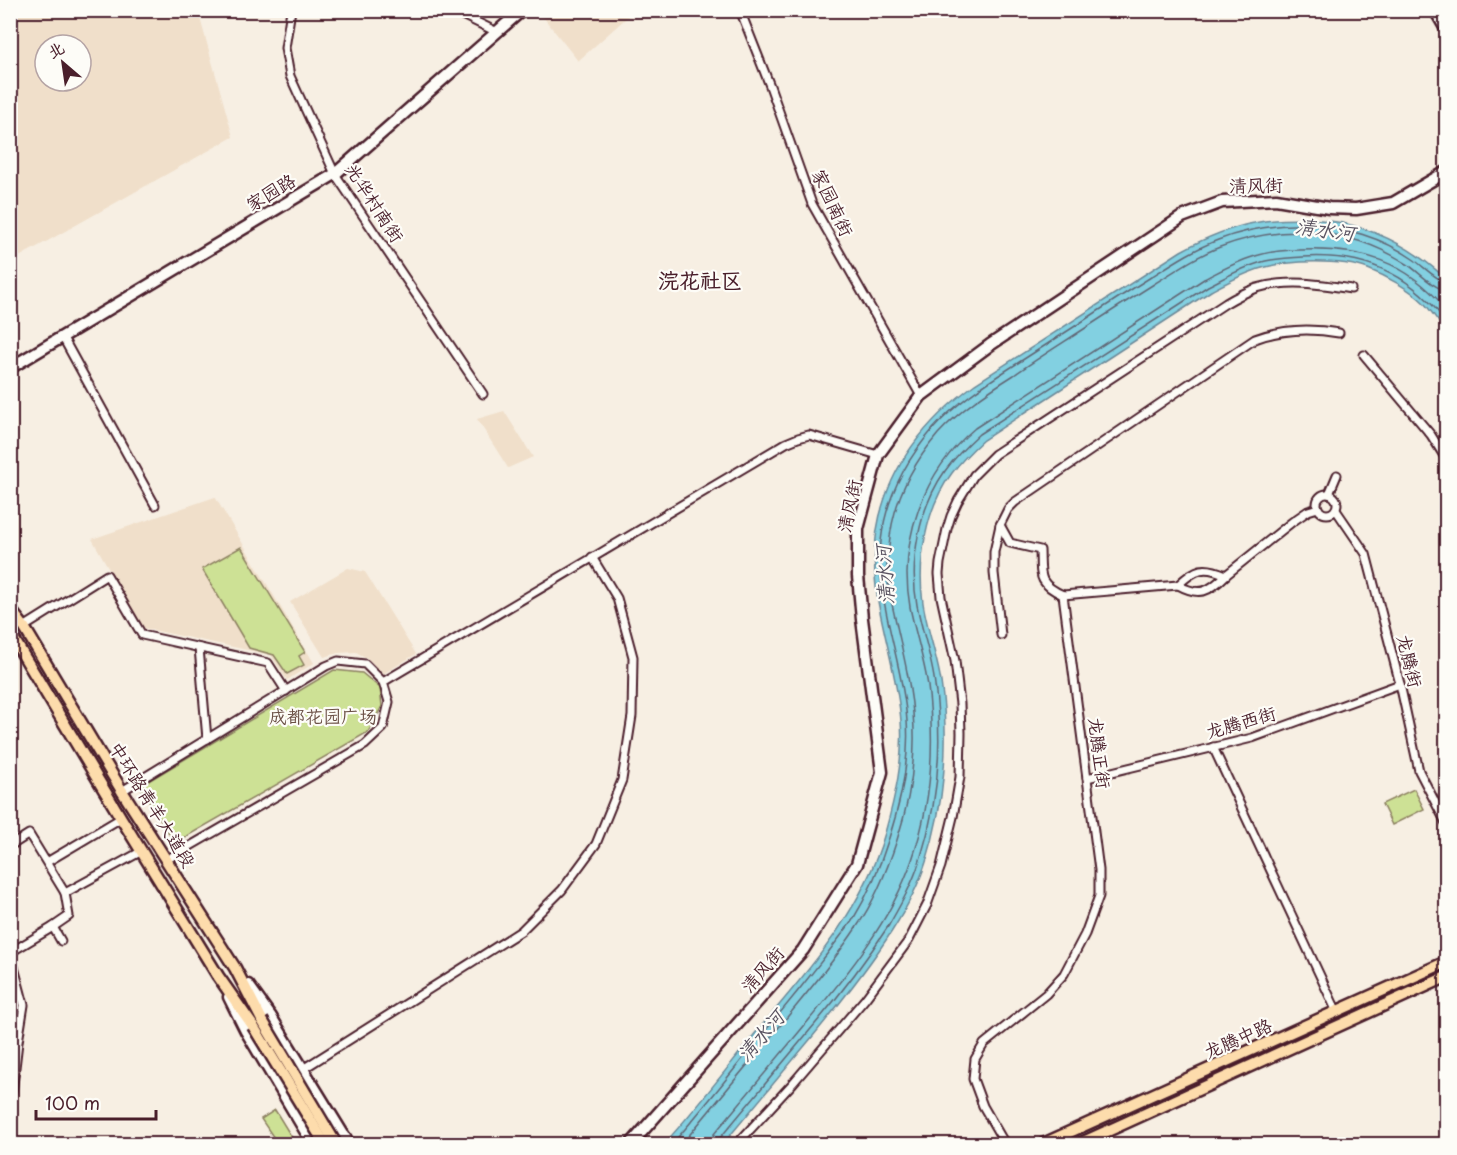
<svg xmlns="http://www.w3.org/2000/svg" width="1457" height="1155" font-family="'Playpen Sans','LXGW WenKai TC',sans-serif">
<rect width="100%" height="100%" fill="#f7efe3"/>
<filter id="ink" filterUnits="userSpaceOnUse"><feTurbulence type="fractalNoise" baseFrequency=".0167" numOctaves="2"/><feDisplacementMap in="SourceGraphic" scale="12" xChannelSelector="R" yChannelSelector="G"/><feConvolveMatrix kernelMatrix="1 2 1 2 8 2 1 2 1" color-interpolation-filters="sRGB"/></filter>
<g filter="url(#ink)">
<!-- built -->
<g fill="#f0dfca" fill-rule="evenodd">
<path d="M 13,10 L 198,11 L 233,137 L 19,257 L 10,244 L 10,11 ZM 45,45 L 81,45 L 81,81 L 45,81 Z"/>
<polygon points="542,11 542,10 634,11 578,61 540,13"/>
<polygon points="504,411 533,457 508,468 477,419"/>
<polygon points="215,497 314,663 287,680 271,655 143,628 92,539"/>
<polygon points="348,568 365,572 416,654 383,674 367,658 356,652 338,653 324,657 290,602"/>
</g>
<!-- green -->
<g fill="#cde195" stroke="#8c8060" stroke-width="1.5">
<polygon points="241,547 305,652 299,656 304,665 287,674 274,655 249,648 202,569"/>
<polygon points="334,670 362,673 380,688 382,706 368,732 175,843 140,786"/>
<polygon points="1414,789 1424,809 1392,825 1382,804"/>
<polygon points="275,1110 294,1141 289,1144 278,1144 261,1119"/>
</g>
<!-- water -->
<path fill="#82d0e1" stroke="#6c8998" stroke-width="1.5" d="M 1310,219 C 1321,220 1332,221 1343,223 C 1382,232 1417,251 1446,279 L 1446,332 C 1439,322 1432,312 1424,303 C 1410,289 1386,276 1368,269 C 1341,259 1290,260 1262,268 C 1244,273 1228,282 1211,291 L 983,440 C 972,450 961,461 952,473 C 926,507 917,561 923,603 C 927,629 937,656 941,682 C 950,742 944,805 926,862 C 918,887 906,909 892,931 C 868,968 841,1002 813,1036 C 783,1072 753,1108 723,1144 L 664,1144 C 695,1110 724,1072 753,1036 C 805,974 862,913 885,833 C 895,797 904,759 901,721 C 898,681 885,641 878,601 C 862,508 902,438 975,384 L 1181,251 C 1203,239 1228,228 1254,223 C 1272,219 1291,219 1310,219 Z"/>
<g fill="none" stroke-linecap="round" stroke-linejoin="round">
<!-- shore -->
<g stroke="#606674" stroke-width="1.5">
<path d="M 672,1144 C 704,1108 734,1069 765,1031 C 786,1006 807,980 827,954 C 835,943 844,932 852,921 C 868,895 880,867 889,838 C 901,801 910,760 907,721 C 903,661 875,602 881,541 C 886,499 905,461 933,429 C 955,404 982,386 1010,368 C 1033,353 1057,338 1080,323 C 1104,307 1127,292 1151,277 C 1173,263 1194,249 1218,240 C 1247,229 1277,224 1307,225 C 1344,226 1383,238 1413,259 C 1423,266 1435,279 1446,282"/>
<path d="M 682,1144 C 714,1105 746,1066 779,1027 C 805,995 833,963 856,928 C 874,902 887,871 897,840 C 913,791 919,742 910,690 C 907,667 901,645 896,622 C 892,604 887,586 887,567 C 887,561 888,553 889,547 C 892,504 910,467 938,434 C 960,410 987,392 1014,375 C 1037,359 1061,344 1084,329 C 1107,314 1130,299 1154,284 C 1175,271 1196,256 1220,247 C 1249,236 1278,231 1309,232 C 1343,234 1378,245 1407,264 C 1419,272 1433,288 1446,290"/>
<path d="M 711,1144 L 714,1134 C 744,1098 774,1062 804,1026 C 845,977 891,922 912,860 C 931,805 935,744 928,686 C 924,659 915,633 910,607 C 898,540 924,471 975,428 L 1204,279 C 1222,270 1239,260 1259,255 C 1272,251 1286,250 1299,250 C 1360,247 1407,261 1446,309"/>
<path d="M 719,1144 L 720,1138 C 750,1102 780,1066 810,1030 C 839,996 865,962 889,925 C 901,904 913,883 920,860 C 938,803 943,744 935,685 C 932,658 922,632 917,605 C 909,561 919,508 945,471 C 955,457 967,445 979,434 L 1208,286 C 1226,277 1243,267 1262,262 C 1276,258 1289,258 1303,257 C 1363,253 1411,273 1446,322"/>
</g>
<defs>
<g id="street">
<polyline points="291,10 285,48 290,76 335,174 483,394"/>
<polyline points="452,10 497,32"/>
<polyline points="740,10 770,86 812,204 921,396"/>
<polyline points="62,336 155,505"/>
<polyline points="1364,355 1431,435 1446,459"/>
<circle cx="1327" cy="504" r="10"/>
<polyline points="1329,494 1337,475"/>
<polyline points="1336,510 1366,554 1400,684 1419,771 1446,823"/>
<polyline points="1000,525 994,552 994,573 1001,635"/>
<path d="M 1178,585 C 1200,597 1209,592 1226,575"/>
<path d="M 1063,595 C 1037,583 1041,576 1040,550 L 1010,543 L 1000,525 L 1008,509 L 1015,502 L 1255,339 C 1282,329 1311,328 1339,333"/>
<polyline points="24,627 107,575 142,635 268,663 286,691"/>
<polyline points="199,648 207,739"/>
<polyline points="383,682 786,443 798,438 809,435 878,455"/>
<polyline points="1213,747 1337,1012"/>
<polyline points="1087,778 1252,738 1400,684"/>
<polyline points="122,791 326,666 338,661 365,664 383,682 389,702 383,728 365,745 166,860"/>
<polyline points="10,846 29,834 65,893 69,916 53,927 11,952"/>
<polyline points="47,862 121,818"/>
<polyline points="65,893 142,851"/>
<polyline points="53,927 61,941"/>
<polyline points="10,952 24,1005 18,1042 10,1110"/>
<polyline points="303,1069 521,931 562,890 596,844 622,780 632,716 633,657 617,598 592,557"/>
<path d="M 737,1144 L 793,1083 L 865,999 L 909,940 L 927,905 L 941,866 L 953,817 L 960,777 L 961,733 L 960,704 L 955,661 L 941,597 L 939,574 L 940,563 L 947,529 L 951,516 L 958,501 L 974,475 L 995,454 L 1226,303 C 1236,297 1246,292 1257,288 C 1288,279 1320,284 1351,289"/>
<path d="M 1005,1144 L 983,1106 L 973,1079 L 975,1059 L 984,1044 L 1046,994 L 1064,974 L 1085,934 L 1099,896 L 1099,870 L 1063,595 L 1178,585 C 1196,568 1204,565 1226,575 L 1292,522 L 1308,511 L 1318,508"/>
</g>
<g id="secondary">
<polyline points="1435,10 1446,29"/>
<polyline points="10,368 335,174 522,10"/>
<polyline points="248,985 271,1017 349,1144"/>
<polyline points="229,997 246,1031 313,1144"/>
<polyline points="631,1144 803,950 857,864 882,772 862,619 858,576 858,529 878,455 921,396 990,345 1182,217 1222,202 1276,199 1329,208 1356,209 1393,203 1446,172"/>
</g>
<g id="primary">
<polyline points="10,609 24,627 122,791 235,968 262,1020"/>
<polyline points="10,633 121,818 218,976 253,1026"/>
<polyline points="1043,1144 1446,962"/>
<polyline points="1079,1144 1446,977"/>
</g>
</defs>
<!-- street casing -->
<use href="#street" stroke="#4a1f2b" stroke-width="11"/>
<!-- secondary casing -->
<use href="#secondary" stroke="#4a1f2b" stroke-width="15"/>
<!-- primary casing -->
<use href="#primary" stroke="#4a1f2b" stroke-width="15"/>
<!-- street -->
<use href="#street" stroke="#fdfcf7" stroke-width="7"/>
<!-- secondary -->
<use href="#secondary" stroke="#fdfcf7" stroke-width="10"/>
<!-- primary -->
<use href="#primary" stroke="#fddcac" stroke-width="10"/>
<defs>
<g id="primary-bridge">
<polyline points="262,1020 336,1144"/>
<polyline points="253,1026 325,1144"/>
</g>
</defs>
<!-- primary-bridge casing -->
<use href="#primary-bridge" stroke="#4a1f2b" stroke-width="15" stroke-linecap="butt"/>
<!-- primary-bridge -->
<use href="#primary-bridge" stroke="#fddcac" stroke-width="10"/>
</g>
</g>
<g text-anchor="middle" stroke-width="4.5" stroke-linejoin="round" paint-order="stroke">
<!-- street labels -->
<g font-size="18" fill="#4a1f2b" stroke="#fdfcf7">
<text transform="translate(1256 186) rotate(-1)" y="6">清风街</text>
<text transform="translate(271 193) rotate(-31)" y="6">家园路</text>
<text transform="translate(374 203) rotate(57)" y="6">光华村南街</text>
<text transform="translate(832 203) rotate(65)" y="6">家园南街</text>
<text transform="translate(850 506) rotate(-78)" y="6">清风街</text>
<text transform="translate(1409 661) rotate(76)" y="6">龙腾街</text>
<text transform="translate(1241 723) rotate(-16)" y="6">龙腾西街</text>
<text transform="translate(1099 753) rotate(83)" y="6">龙腾正街</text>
<text transform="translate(152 805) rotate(58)" y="6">中环路青羊大道段</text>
<text transform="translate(763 970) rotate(-49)" y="6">清风街</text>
<text transform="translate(1238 1039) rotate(-24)" y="6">龙腾中路</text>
</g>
<!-- park labels -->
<g font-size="18" fill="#6b5046" stroke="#fdfcf7">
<text x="323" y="723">成都花园广场</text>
</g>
<!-- water labels -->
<g font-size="20" font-style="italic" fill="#5b5462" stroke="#fdfcf7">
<text transform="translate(1325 230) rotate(8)" y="7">清水河</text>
<text transform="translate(885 575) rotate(-94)" y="7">清水河</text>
<text transform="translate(761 1036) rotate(-49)" y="7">清水河</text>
</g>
<!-- quarter labels -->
<g font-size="21" font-weight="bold" fill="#4a1f2b" stroke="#fdfcf7">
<text x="700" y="288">浣花社区</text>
</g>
</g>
<!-- margin -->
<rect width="1457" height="1155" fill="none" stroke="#fdfcf7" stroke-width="36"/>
<rect x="18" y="18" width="1421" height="1119" fill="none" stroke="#4a1f2b" stroke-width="2" filter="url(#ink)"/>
<!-- north arrow -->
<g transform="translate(63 63) rotate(331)"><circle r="28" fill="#fdfcf7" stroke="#b5a4a5" stroke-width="1.5"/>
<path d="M0-4.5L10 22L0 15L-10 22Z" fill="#4a1f2b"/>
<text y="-9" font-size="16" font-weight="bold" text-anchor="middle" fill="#4a1f2b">北</text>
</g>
<!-- scale -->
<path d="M36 1110v9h120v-9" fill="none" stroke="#4a1f2b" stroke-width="3"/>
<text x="45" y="1110" font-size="18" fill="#4a1f2b" stroke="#fdfcf7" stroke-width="4.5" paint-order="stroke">100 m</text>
</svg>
